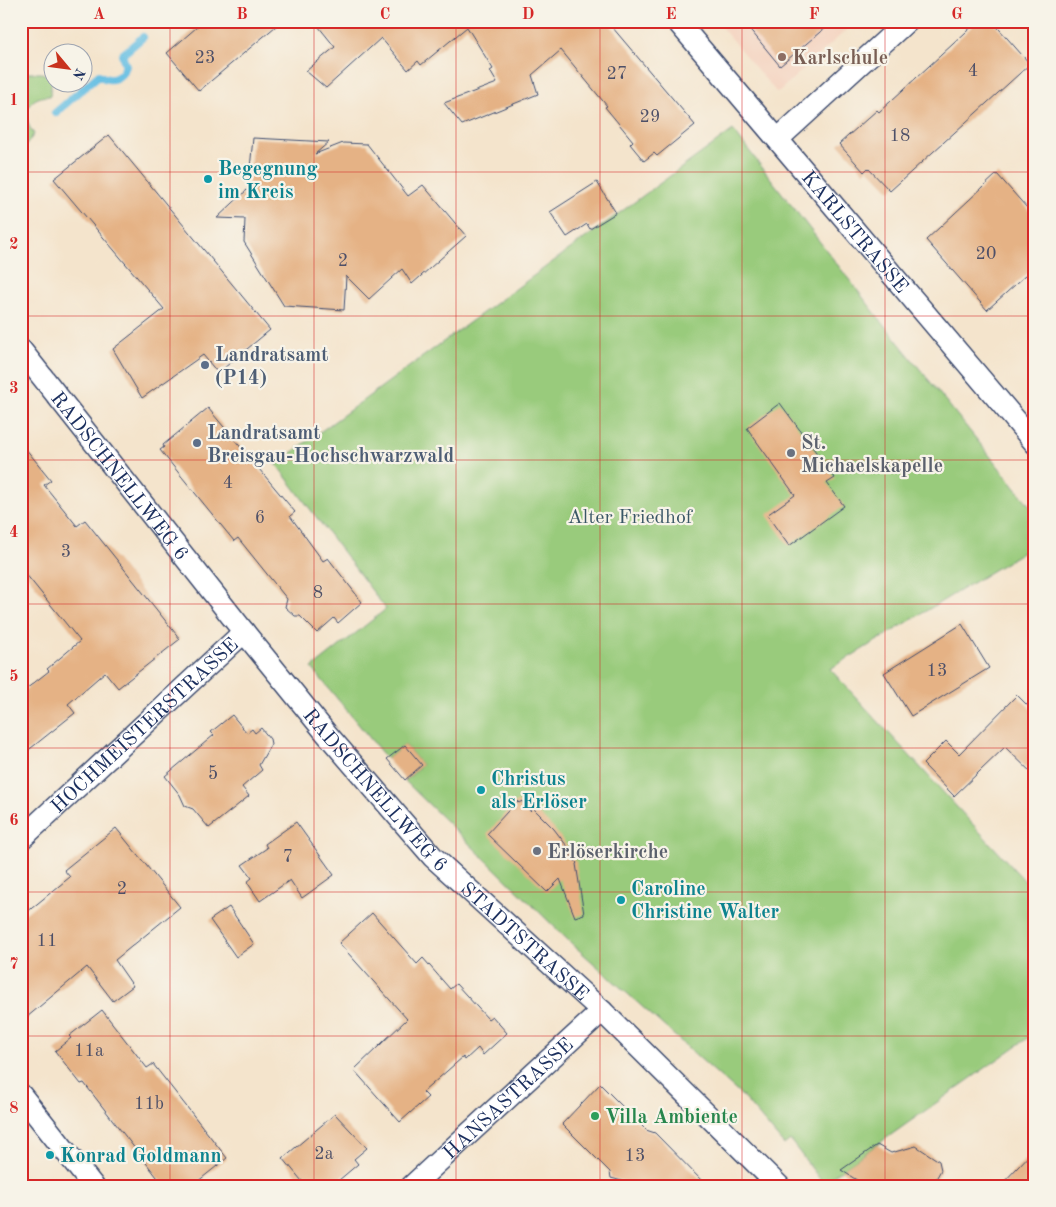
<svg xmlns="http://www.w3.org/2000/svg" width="1056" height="1207" font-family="'Old Standard TT',serif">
<rect width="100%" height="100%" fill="#f7f3e8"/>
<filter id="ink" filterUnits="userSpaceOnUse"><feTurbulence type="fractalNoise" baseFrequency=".02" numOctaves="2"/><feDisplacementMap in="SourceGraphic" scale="10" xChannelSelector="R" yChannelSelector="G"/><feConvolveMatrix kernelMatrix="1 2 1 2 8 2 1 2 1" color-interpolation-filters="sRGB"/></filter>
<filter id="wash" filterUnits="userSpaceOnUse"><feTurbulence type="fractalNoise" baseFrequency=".0096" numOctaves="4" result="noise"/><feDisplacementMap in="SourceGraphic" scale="20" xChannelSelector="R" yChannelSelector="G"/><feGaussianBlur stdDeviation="1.12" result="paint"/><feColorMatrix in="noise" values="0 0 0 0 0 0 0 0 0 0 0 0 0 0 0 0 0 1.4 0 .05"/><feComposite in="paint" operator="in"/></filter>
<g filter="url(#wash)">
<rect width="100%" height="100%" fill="#f4e4cc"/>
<!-- built -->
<polygon fill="#f4d3c0" points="716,21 856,21 777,93"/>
<!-- green -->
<g fill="#99cb7c" stroke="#5a7d6d">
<path d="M 24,73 L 42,73 L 52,77 L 50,96 C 25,96 21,117 34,134 L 21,153 L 21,76 Z"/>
<polygon points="733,130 882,322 1035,512 1035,545 830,669 1035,892 1035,1033 823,1183 790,1140 784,1145 743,1097 571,943 405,781 422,765 405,745 387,759 312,668 386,609 276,464"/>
</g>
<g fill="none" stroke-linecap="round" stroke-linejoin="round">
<!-- stream -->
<path stroke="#66bfe3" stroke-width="8" d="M 55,113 L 99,75 C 110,83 121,79 126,66 L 122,55 L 143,37"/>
</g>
<g id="blocks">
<!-- building -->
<g fill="#e5b285">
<polygon points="204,21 282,21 199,91 167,53"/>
<polygon points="314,21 607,21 695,125 657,156 654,153 644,161 630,144 633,141 605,107 607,106 561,50 532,75 538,94 462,125 444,103 497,83 490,71 493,69 467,27 421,65 418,61 408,70 381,38 326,88 306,71 335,47"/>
<polygon points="743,21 833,21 780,66"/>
<polygon points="978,21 992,21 1030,64 890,191 868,168 864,172 839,144 877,110 879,112"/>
<polygon points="109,135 270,330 218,373 203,355 142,398 113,349 164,309 54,179"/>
<polygon points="253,138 329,142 315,154 343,143 367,144 408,196 423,185 466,236 412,284 402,269 369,299 346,276 344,310 284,306 244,242 245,219 217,218 248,189"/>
<polygon points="997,174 1035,217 1035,267 987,310 926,240"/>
<polygon points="597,182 616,213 590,229 587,224 567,237 550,212"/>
<polygon points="780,403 835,478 827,483 844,506 789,546 767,515 795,495 747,428"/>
<polygon points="208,408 295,512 290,516 323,561 328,558 362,602 338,623 334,618 317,633 300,616 295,616 285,607 287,599 238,538 234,541 160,450 164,447 163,445"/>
<polygon points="21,443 51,480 44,485 77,526 85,520 180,639 118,688 105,672 68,704 75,713 21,756 21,693 49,671 47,669 80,641 21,568"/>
<polygon points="962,624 989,668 911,716 884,673"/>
<polygon points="1017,695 1035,713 1035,776 1005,747 954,796 923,764 946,741 959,754"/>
<polygon points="232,715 247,733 252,729 255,733 261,728 270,739 271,744 259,765 262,770 242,787 249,796 209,828 193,809 185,806 180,795 165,776 214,735 211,732"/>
<polygon points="405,745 422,765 405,780 387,759"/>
<polygon points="517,801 519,803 522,801 530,811 533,808 554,829 570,850 568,852 577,863 576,864 584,914 575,917 560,879 547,892 487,834"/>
<polygon points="296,822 334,875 302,898 290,880 260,901 247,882 252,878 242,865 267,848 265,844"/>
<polygon points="116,828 180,907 115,960 133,986 113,1001 87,967 21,1022 21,917 70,877 64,870"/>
<polygon points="229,907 254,944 236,957 210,920"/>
<polygon points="372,913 417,964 423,958 450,989 456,984 488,1019 492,1016 507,1033 483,1055 478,1048 465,1060 463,1057 423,1092 428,1097 400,1122 354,1070 407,1019 339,943"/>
<polygon points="102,1010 147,1068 153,1064 227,1158 192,1186 164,1186 84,1083 81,1084 55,1051 71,1038 69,1036"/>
<polygon points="600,1084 646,1130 655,1133 707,1186 640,1186 611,1178 610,1172 562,1124"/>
<polygon points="335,1114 367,1148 354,1159 358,1164 332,1186 306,1186 283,1158"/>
<polygon points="877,1145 891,1153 916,1146 939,1161 941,1170 932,1186 866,1186 841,1170"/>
<polygon points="1035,1149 1035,1186 1000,1186"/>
</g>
</g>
</g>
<g filter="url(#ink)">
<use href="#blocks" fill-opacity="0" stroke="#3c4a6e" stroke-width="1"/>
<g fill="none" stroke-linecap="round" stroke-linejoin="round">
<defs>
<g id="street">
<path id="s1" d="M 677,21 L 1035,443"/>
<polyline points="778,139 907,21"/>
<path id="s2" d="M 21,350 L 244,632 L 326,733 L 433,857 L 602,1011 L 779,1186"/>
<path id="s3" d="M 21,839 L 244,632"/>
<polyline points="21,1095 93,1186"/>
<path id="s4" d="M 412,1186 L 602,1011"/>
</g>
</defs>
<!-- street casing -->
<use href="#street" stroke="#3c4a6e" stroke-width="24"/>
<!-- street -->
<use href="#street" stroke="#fff" stroke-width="21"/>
</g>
</g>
<!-- grid -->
<path fill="none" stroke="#d62828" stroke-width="1" stroke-opacity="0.55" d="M 170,21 L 170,1186M 314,21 L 314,1186M 456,21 L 456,1186M 600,21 L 600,1186M 742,21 L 742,1186M 885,21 L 885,1186M 21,172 L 1035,172M 21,316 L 1035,316M 21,460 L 1035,460M 21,604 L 1035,604M 21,748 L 1035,748M 21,892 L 1035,892M 21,1036 L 1035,1036"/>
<!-- markers -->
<circle fill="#8d6e63" stroke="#f7f3e8" stroke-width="2" cx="782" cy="57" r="5"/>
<g fill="#0f9aa8" stroke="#f7f3e8" stroke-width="2">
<circle cx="208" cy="179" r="5"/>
<circle cx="481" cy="790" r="5"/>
<circle cx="621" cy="900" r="5"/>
<circle cx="50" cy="1155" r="5"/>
</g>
<g fill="#5c6f8a" stroke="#f7f3e8" stroke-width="2">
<circle cx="205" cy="365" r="5"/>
<circle cx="197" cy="443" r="5"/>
</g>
<g fill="#6b7280" stroke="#f7f3e8" stroke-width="2">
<circle cx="791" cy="453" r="5"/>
<circle cx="537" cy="851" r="5"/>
</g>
<circle fill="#2e9e5b" stroke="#f7f3e8" stroke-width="2" cx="595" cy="1116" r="5"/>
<g text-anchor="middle" stroke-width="4.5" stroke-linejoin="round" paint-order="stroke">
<!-- number labels -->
<g font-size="18" fill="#4e5068">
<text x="205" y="63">23</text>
<text x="973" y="76">4</text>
<text x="617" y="79">27</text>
<text x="650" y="122">29</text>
<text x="900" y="141">18</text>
<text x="986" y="259">20</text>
<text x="343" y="266">2</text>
<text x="228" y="488">4</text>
<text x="260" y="523">6</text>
<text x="66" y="557">3</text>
<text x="318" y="598">8</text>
<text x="937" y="676">13</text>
<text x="213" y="779">5</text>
<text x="288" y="862">7</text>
<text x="122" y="894">2</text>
<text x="47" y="946">11</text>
<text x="89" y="1056">11a</text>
<text x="149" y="1109">11b</text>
<text x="324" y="1159">2a</text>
<text x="635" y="1161">13</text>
</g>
<!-- education labels -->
<g font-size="20" font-weight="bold" fill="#785e54" stroke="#f7f3e8" text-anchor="start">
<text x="792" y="64">Karlschule</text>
</g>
<!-- culture labels -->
<g font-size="20" font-weight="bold" fill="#0d838f" stroke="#f7f3e8" text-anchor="start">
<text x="218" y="175">Begegnung<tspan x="218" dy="23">im Kreis</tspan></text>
<text x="491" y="785">Christus<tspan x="491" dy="23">als Erlöser</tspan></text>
<text x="631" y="895">Caroline<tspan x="631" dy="23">Christine Walter</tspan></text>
<text x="60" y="1162">Konrad Goldmann</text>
</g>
<!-- street labels -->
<g font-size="20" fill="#1b2f5e" stroke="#f7f3e8">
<text dy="7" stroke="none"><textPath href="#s1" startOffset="276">KARLSTRASSE</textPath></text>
<text dy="7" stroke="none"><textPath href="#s2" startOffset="160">RADSCHNELLWEG 6</textPath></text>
<text dy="7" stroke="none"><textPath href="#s3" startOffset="168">HOCHMEISTERSTRASSE</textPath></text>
<text dy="7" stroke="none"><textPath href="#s2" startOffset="565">RADSCHNELLWEG 6</textPath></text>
<text dy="7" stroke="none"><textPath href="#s2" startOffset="778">STADTSTRASSE</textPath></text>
<text dy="7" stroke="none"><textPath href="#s4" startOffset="130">HANSASTRASSE</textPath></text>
</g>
<!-- service labels -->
<g font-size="20" font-weight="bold" fill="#4e5e75" stroke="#f7f3e8" text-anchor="start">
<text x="215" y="361">Landratsamt<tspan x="215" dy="23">(P14)</tspan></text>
<text x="207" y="439">Landratsamt<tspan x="207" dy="23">Breisgau-Hochschwarzwald</tspan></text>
</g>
<!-- worship labels -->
<g font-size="20" font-weight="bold" fill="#5b616d" stroke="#f7f3e8" text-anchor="start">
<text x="801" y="449">St.<tspan x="801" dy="23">Michaelskapelle</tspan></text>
<text x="547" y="858">Erlöserkirche</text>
</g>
<!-- park labels -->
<g font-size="20" fill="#3a5666" stroke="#f7f3e8">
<text x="630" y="523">Alter Friedhof</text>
</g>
<!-- leisure labels -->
<g font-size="20" font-weight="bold" fill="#27864d" stroke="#f7f3e8" text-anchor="start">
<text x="605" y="1123">Villa Ambiente</text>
</g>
</g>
<!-- margin -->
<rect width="1056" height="1207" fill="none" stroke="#f7f3e8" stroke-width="55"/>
<!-- north arrow -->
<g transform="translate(68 68) rotate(119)"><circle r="24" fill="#f7f3e8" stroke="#9fa5b1"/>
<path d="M0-4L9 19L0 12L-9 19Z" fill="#c8321e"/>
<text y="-8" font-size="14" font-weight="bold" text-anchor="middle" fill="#1b2f5e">N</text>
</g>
<rect x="28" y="28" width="1000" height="1152" fill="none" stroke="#d62828" stroke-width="2"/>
<g font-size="16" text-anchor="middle" font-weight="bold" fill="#d62828">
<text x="99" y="19">A</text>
<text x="242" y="19">B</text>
<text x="385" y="19">C</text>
<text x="528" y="19">D</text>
<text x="671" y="19">E</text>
<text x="814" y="19">F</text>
<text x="957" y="19">G</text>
<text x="14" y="105">1</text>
<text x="14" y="249">2</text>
<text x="14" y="393">3</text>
<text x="14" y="537">4</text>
<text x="14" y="681">5</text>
<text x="14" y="825">6</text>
<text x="14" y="969">7</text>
<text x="14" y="1113">8</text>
</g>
</svg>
